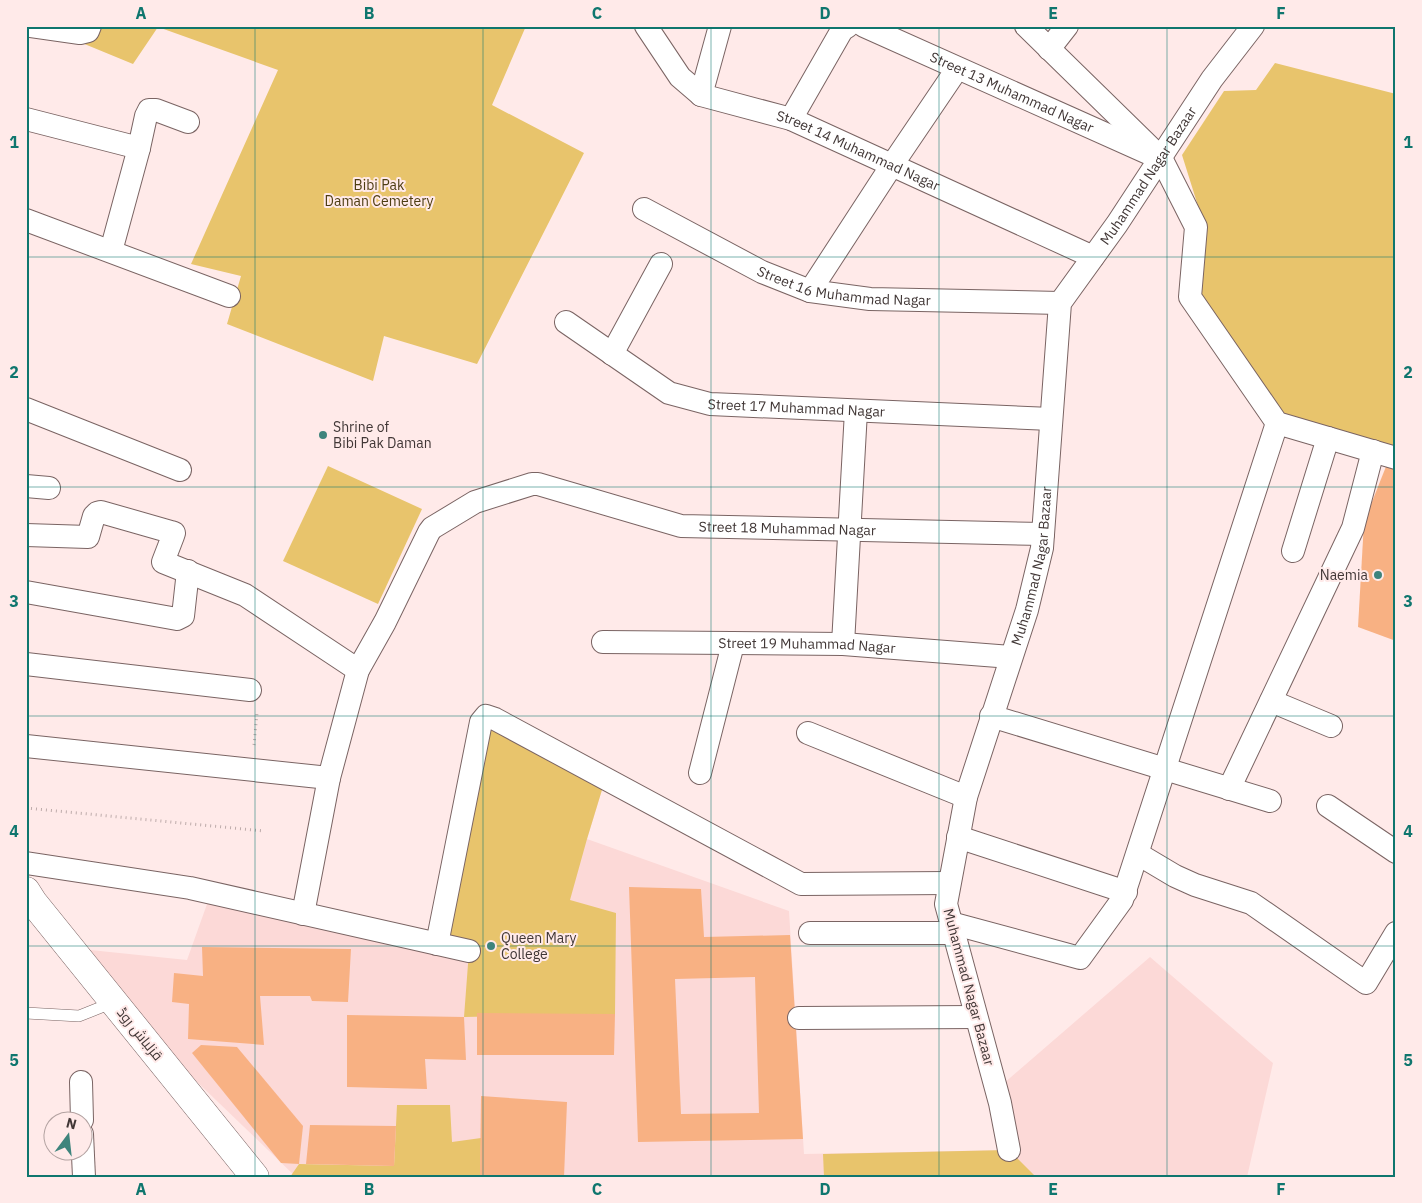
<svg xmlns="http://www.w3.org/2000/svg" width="1422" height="1203" font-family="'IBM Plex Sans',Cairo,sans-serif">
<rect width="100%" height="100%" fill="#ffeae9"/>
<!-- built -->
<polygon fill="#fcd9d7" points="605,780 587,839 789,911 804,1154 1008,1150 996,1090 1150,957 1273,1063 1247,1177 296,1177 114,1002 71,948 187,960 211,893 437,944"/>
<!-- green -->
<g fill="#e8c46c">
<polygon points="89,26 526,26 492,105 584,153 477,364 384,336 373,381 227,324 241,276 191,264 278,70 158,27 133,64 82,43"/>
<polygon points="1275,63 1396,94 1396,447 1280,412 1201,302 1204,225 1182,155 1224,91 1256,90"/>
<polygon points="328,466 422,509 378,604 283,561"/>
<polygon points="481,722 605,780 587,839 570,900 616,913 615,1014 464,1017 469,951 437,944"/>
<polygon points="397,1105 450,1105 452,1142 481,1138 480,1177 290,1177 299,1164 394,1166"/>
<polygon points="1009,1150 1036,1177 824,1177 823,1154"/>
</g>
<!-- building -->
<g fill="#f8b183" fill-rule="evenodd">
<polygon points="1387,464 1396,466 1396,641 1358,627 1364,522"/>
<path d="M 629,887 L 701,889 L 704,937 L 790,935 L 803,1139 L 638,1142 ZM 755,977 L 759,1113 L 681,1114 L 675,979 Z"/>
<polygon points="202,947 351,949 348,1002 312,1001 310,996 260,996 264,1045 188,1039 189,1004 172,1002 174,973 203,976"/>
<polygon points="477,1013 615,1014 614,1055 477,1055"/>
<polygon points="347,1015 464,1017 466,1060 425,1059 427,1089 347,1087"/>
<polygon points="201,1045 237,1047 303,1126 299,1164 281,1163 192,1053"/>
<polygon points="481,1096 567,1102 564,1177 480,1177"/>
<polygon points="310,1125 396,1126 394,1166 306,1164"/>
</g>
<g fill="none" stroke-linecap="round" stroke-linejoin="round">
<defs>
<polyline id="lane" points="26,1013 79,1016 114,1002"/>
<g id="street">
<polyline points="31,26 80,33 88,31 90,26"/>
<path id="s1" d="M 646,26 L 680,77 L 701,95 L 791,119 L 1093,257"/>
<path id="s2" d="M 864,26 L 1148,153"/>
<polyline points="1026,26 1161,158 1196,227 1190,297 1277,423 1396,458"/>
<polyline points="1049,49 1067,26"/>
<polyline points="701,95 720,26"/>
<polyline points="26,119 139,148"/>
<polyline points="791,119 842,30 848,26"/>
<path id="s3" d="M 644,209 L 762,272 L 810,291 L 870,299 L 1060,303"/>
<polyline points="26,220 229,296"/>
<polyline points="111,251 139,148 146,116 149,110 156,110 188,122"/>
<polyline points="810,291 892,165 957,69"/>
<path id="s4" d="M 566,322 L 669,393 L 710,404 L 1051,419"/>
<polyline points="612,354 661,264"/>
<polyline points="26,409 180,470"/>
<polyline points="26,486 49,488"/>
<polyline points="26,535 88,537 94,516 97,513 101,512 171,532 174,533 173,536 163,562 245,595 358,670"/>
<polyline points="1293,551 1328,438"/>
<polyline points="26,592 177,619 183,616 188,571"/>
<path id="s5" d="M 603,642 L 843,644 L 1011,657"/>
<polyline points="843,644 856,411"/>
<polyline points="26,664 250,690"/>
<polyline points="1271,701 1331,726"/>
<polyline points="991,716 1270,801"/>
<polyline points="808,733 966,797"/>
<polyline points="26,746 329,778"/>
<polyline points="700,773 733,644"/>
<polyline points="1229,789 1353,528 1373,451"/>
<polyline points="1328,806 1396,852"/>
<polyline points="958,837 1126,892"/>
<polyline points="1138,854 1175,876 1195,885 1251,903 1366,983 1396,933"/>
<polyline points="26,863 190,888 469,951"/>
<path id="s6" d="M 303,914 L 329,778 L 358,670 L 385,622 L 429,532 L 432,528 L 475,502 L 532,484 L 538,484 L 681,526 L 1043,534"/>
<polyline points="951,923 1080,958 1122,900 1277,423"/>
<polyline points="810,933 954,933"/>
<polyline points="437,944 481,722 486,716 495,719 801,884 949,883"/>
<polyline points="799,1018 976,1017"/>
<polyline points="81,1082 82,1120"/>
<polyline points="82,1134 84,1177"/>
<path id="s7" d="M 1009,1150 L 1000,1103 L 946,904 L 966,797 L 1027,610 L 1042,548 L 1060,303 L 1117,224 L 1212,79 L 1253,26"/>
</g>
<polyline id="secondary" points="26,891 33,902 255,1177"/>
</defs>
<!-- lane casing -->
<use href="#lane" stroke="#7a6463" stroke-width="12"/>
<!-- street casing -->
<use href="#street" stroke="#7a6463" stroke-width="24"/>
<!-- secondary casing -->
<use href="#secondary" stroke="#7a6463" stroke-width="29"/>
<!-- path -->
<g stroke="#bdabaa" stroke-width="3" stroke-dasharray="1 4" stroke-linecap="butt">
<polyline points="254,745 257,713"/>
<polyline points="26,808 264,831"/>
</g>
<!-- lane -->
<use href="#lane" stroke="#fff" stroke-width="11"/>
<!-- street -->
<use href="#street" stroke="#fff" stroke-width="22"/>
<!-- secondary -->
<use href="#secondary" stroke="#fff" stroke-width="28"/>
</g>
<!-- grid -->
<path fill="none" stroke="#0f766e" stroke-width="1" stroke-opacity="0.55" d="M 255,26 L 255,1177M 483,26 L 483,1177M 711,26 L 711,1177M 939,26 L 939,1177M 1167,26 L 1167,1177M 26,257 L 1396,257M 26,487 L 1396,487M 26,716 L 1396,716M 26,946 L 1396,946"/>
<!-- markers -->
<g fill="#3e847c" stroke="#ffeae9" stroke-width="2">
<circle cx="323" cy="435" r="5"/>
<circle cx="1378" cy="575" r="5"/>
<circle cx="491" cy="946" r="5"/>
</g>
<g text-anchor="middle" stroke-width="4" stroke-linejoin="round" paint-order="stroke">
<!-- street labels -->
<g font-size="14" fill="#413736" stroke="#ffeae9">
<text dy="5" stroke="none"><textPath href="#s2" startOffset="162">Street 13 Muhammad Nagar</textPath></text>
<text dy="5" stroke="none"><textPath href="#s1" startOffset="256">Street 14 Muhammad Nagar</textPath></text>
<text dy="5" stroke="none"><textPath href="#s7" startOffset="1024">Muhammad Nagar Bazaar</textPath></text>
<text dy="5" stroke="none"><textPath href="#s3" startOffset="218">Street 16 Muhammad Nagar</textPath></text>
<text dy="5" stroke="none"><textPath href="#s4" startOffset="254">Street 17 Muhammad Nagar</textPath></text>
<text dy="5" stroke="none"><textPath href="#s6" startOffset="782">Street 18 Muhammad Nagar</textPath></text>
<text dy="5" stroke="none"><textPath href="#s7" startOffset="604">Muhammad Nagar Bazaar</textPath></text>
<text dy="5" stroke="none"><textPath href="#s5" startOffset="204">Street 19 Muhammad Nagar</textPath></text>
<text transform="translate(969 987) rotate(75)" y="5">Muhammad Nagar Bazaar</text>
<text transform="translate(140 1034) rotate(51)" y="5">قزلباش روڈ</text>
</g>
<!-- park labels -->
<g font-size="14" fill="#4e3d12" stroke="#ffeae9">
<text x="379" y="190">Bibi Pak<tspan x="379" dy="16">Daman Cemetery</tspan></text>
</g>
<!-- poi labels -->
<g font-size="14" fill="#413736" stroke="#ffeae9" text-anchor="start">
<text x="333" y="432">Shrine of<tspan x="333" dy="16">Bibi Pak Daman</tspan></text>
<text x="1368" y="580" text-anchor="end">Naemia</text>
<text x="501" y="943">Queen Mary<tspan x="501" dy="16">College</tspan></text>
</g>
</g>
<!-- border -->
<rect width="1422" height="1203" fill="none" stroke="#ffeae9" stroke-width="55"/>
<!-- north arrow -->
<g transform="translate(68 1136) rotate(15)"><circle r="24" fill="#ffeae9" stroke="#b3a2a1"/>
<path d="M0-4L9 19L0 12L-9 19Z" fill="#3e847c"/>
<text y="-8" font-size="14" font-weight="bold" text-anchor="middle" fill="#413736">N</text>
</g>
<rect x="28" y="28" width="1366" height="1148" fill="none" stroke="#0f766e" stroke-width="2"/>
<g font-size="16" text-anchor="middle" font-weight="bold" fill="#0f766e">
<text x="141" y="19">A</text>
<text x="369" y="19">B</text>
<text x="597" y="19">C</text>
<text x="825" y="19">D</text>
<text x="1053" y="19">E</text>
<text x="1281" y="19">F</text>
<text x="14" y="148">1</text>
<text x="1408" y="148">1</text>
<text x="14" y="378">2</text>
<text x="1408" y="378">2</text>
<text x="14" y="607">3</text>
<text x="1408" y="607">3</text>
<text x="14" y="837">4</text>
<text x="1408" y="837">4</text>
<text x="14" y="1066">5</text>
<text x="1408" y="1066">5</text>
<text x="141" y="1195">A</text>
<text x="369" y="1195">B</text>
<text x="597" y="1195">C</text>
<text x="825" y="1195">D</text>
<text x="1053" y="1195">E</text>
<text x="1281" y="1195">F</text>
</g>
</svg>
